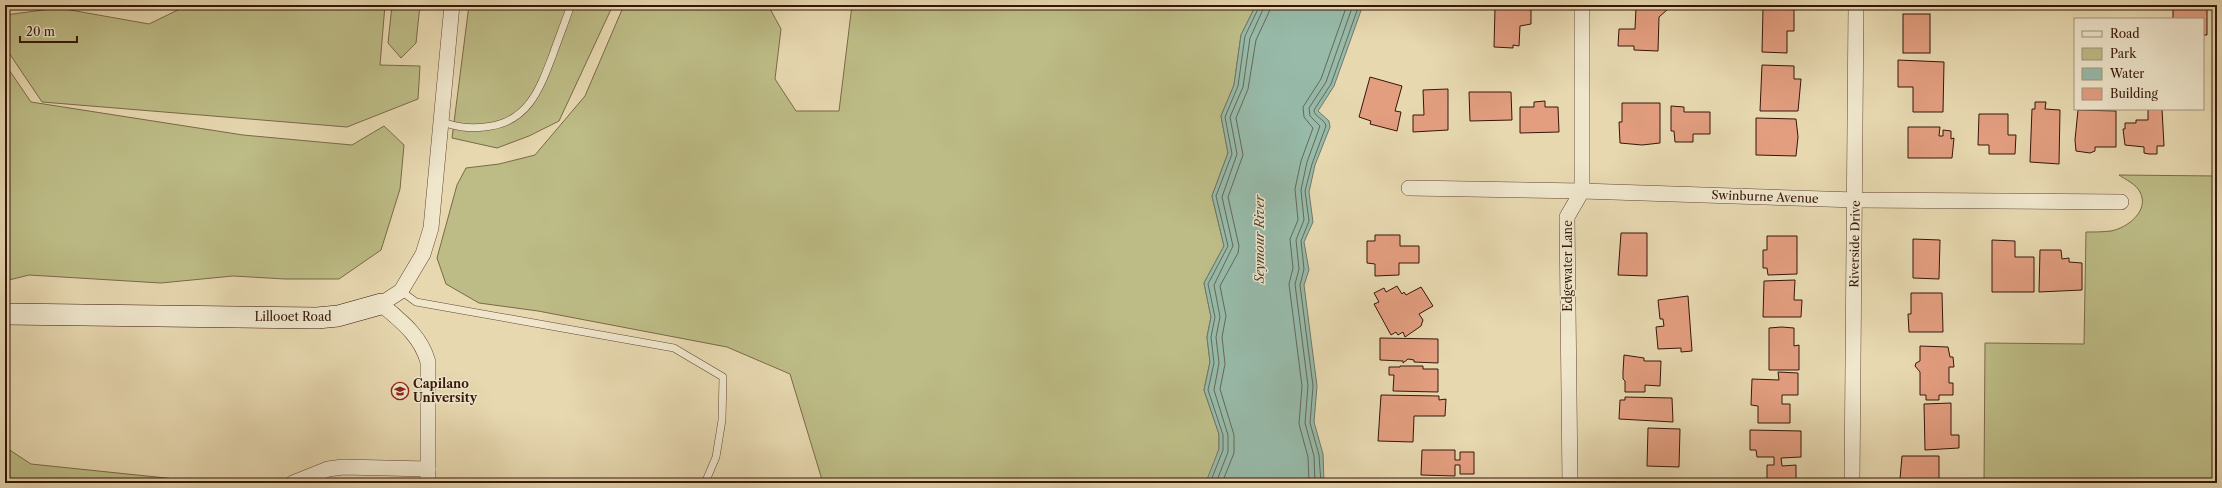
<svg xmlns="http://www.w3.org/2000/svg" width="2222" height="488" font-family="'Libre Caslon Text',serif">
<rect width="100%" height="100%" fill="#e7d8b0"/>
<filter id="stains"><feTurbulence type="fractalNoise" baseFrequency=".005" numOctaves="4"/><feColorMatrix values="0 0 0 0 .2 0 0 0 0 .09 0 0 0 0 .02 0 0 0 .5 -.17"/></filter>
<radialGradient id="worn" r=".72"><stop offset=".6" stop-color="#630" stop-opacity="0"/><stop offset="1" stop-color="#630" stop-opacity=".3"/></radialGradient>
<!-- green -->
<g fill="#bdbc86" stroke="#7a6947">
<polygon points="188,5 385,5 380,65 420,66 418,99 347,127 42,102 5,47 5,15 59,8 149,24"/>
<polygon points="392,5 420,5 416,43 401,58 388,43"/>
<polygon points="469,5 613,5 559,121 529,136 497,148 452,138"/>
<polygon points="624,5 768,5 781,29 775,79 796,111 839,111 852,5 1256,5 1241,35 1234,85 1221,116 1228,153 1212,196 1224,246 1204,283 1211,317 1207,337 1210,362 1204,390 1219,434 1219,449 1207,483 823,483 790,374 727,347 538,311 479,303 446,284 437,258 457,185 466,168 499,164 535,155 585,96"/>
<polygon points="5,64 31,102 243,135 352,145 384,126 404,145 400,189 381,250 339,279 285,279 233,276 161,283 29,275 5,281"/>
<path d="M 2119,175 L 2217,176 L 2217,483 L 1984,483 L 1985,343 L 2084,344 L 2086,232 C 2094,232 2103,232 2111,231 C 2127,228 2150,211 2140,192 C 2136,184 2126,180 2119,175 Z"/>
<polygon points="5,447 31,464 214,483 5,483"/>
</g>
<!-- water -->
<polygon fill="#97baa9" stroke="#707869" points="1256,5 1363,5 1334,86 1318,111 1329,121 1330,127 1315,165 1309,192 1313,222 1304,242 1309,270 1304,285 1317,386 1314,422 1323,454 1324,483 1206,482 1219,449 1219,434 1204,390 1210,362 1207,337 1211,317 1204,283 1224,246 1212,196 1228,153 1221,116 1234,85 1241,35"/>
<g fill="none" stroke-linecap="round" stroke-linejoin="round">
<!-- shore -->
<g stroke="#666858" stroke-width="1">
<polyline points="1210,483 1223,450 1223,435 1208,390 1214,363 1211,337 1215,317 1208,284 1228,246 1216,196 1232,154 1225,117 1238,86 1245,36 1260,5"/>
<polyline points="1216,483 1228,452 1228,435 1214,390 1219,363 1216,337 1220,317 1214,285 1233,246 1222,197 1237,154 1230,117 1243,87 1250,38 1265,5"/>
<polyline points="1222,483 1234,453 1234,435 1220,389 1225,364 1222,337 1226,316 1220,286 1238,253 1239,246 1228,197 1243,155 1236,118 1248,89 1256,40 1269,12 1271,5"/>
<polyline points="1309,483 1308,457 1299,424 1302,386 1289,284 1293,268 1290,239 1298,220 1295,189 1301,161 1313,128 1304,117 1303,107 1321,79 1347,5"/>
<polyline points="1315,483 1314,456 1305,423 1308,386 1295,284 1299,269 1296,240 1304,220 1301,190 1307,162 1320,126 1310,116 1309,108 1326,82 1353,5"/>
<path d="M 1321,483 L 1319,455 L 1310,423 L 1313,386 L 1300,285 L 1304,269 L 1301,241 L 1309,221 L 1305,191 L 1312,164 L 1326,126 C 1325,119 1314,117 1314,110 L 1331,84 L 1359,5"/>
</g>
</g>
<!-- building -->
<g fill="#e39e80" stroke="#361608">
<polygon points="1507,5 1531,6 1531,24 1520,26 1519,46 1513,45 1513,48 1494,47 1495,8 1507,9"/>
<polygon points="2173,5 2207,5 2207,35 2203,35 2203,19 2173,19"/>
<polygon points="1636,8 1668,9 1659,17 1658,51 1634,50 1634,46 1618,46 1619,29 1635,29"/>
<polygon points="1763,8 1794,8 1794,31 1787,31 1787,53 1762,52"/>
<rect x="1903" y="14" width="27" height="39"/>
<polygon points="1898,60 1944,62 1943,112 1913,112 1913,87 1898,87"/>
<polygon points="1762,65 1794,66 1794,79 1801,79 1798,111 1760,111"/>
<polygon points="1370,77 1402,86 1395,111 1401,112 1397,131 1370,124 1371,121 1359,117"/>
<polygon points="1448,89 1448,130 1413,132 1413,115 1424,115 1423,90"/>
<polygon points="1469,92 1511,92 1512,120 1470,121"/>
<polygon points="1545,101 1545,107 1558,107 1559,132 1520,133 1520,107 1534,107 1534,102"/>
<polygon points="2035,102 2046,102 2045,109 2060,110 2059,164 2030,162 2032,109 2035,109"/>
<polygon points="1622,103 1660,103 1660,143 1642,145 1620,143 1619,122 1622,122"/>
<polygon points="1671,106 1684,107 1684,112 1710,112 1710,134 1693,134 1693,142 1675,142 1674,131 1671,131"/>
<polygon points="2152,109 2162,109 2164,146 2157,146 2157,154 2149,154 2144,153 2144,147 2125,145 2123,129 2125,129 2125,123 2136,123 2136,120 2148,120 2148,110"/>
<polygon points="2078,110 2116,111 2116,147 2095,147 2095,151 2090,153 2076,151 2075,140"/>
<polygon points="1979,114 2008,114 2008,135 2016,135 2015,154 1989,154 1989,145 1978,145"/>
<polygon points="1756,118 1796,119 1798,137 1796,156 1756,155"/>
<polygon points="1908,127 1940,127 1939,136 1943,136 1943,130 1951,131 1951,139 1954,138 1952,158 1908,158"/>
<polygon points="1621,233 1647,233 1647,276 1618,275"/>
<polygon points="1375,235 1400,235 1400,246 1419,246 1419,263 1399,263 1399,275 1375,276 1375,264 1367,263 1367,241 1375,241"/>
<polygon points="1767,236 1797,236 1797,274 1768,275 1767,268 1763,268 1763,250 1767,250"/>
<polygon points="1913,239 1940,240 1939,279 1913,278"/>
<polygon points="1992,240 2015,241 2015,257 2034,257 2034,292 1992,292"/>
<polygon points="2040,250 2061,250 2062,259 2069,258 2069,262 2082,263 2082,290 2039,292"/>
<polygon points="1795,280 1794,300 1802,300 1801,317 1763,317 1764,281"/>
<polygon points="1397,286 1402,294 1404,292 1406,295 1421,287 1433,306 1419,314 1423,320 1421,326 1405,337 1403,332 1398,335 1396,332 1391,335 1374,304 1379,302 1374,293 1384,288 1386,292"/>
<polygon points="1911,293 1942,293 1943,332 1909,332 1908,314 1911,314"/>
<polygon points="1688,296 1692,351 1681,352 1681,348 1658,349 1656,327 1664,326 1663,319 1660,319 1658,300"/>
<polygon points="1782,327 1794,328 1794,346 1799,345 1799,370 1769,370 1769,328"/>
<polygon points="1380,338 1438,339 1438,363 1414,362 1414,360 1408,359 1403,363 1403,361 1380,360"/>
<polygon points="1920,346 1948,347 1950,357 1953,357 1954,367 1949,367 1949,383 1953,383 1953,395 1939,395 1939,400 1926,400 1926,395 1920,395 1920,372 1915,366 1916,363 1920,361"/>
<polygon points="1624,355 1644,358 1644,361 1661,361 1660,386 1645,385 1645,392 1625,392 1625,381 1623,379 1623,372"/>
<polygon points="1400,366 1423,366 1423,369 1438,369 1438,392 1393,391 1394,375 1389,375 1389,367 1400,367"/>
<polygon points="1778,372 1798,373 1798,395 1782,395 1782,404 1790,404 1790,423 1758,423 1758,406 1751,405 1752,379 1779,380"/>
<polygon points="1381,395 1439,396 1439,400 1446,399 1445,416 1414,416 1413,442 1378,441"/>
<polygon points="1625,397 1672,398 1673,422 1619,419 1620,400 1625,400"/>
<polygon points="1951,403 1951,435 1959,435 1959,448 1925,450 1924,404"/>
<polygon points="1648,428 1680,429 1679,467 1647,466"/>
<polygon points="1750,430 1801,431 1801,457 1781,458 1782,466 1796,465 1796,481 1767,481 1767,465 1774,465 1774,457 1757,457 1756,450 1750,450"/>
<polygon points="1422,450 1455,450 1455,460 1460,460 1460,452 1474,452 1474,474 1460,474 1460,465 1455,465 1455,476 1421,475"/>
<polygon points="1902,456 1939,456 1939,480 1900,479"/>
<rect x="1427" y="482" width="48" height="1"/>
<polygon points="1491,482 1498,482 1529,483 1491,483"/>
</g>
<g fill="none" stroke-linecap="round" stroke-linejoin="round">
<defs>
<g id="lane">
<path d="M 440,121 C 456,127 468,129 485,127 C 527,123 539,91 552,57 C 558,40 565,22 571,5"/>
<polyline points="401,291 416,302 674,348 723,377 722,420 716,457 705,483"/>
</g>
<g id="street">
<polyline points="1409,188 1582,191 1856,200 2121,202"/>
<polyline points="293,483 328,469 343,467 428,469"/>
<path d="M 428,483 L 428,362 C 421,336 401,321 381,304 L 401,291 L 423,254 L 431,228 L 452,5"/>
<polyline points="1570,483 1567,217 1582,191 1582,5"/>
<polyline points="1852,483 1856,5"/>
</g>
<polyline id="secondary" points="5,314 317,318 338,316 381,304"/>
</defs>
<!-- lane casing -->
<use href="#lane" stroke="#624632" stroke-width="8"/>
<!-- street casing -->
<use href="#street" stroke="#624632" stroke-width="16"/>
<!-- secondary casing -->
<use href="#secondary" stroke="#361608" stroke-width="22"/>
<!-- lane -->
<use href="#lane" stroke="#efe6cc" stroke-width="7"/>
<!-- street -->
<use href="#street" stroke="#efe6cc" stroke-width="15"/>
<!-- secondary -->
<use href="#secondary" stroke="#efe6cc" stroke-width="21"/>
</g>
<!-- icons -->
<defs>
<symbol id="university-ring" viewBox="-11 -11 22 22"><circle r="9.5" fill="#efe6cc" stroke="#8f2418" stroke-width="1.5"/><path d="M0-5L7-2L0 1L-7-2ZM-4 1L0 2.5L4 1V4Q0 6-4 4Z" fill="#8f2418"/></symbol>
</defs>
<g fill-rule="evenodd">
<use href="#university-ring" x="390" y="381" width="20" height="20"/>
</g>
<g text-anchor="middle" stroke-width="3" stroke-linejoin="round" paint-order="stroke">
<!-- street labels -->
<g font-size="12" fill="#361608" stroke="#efe6cc">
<text transform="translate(1765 197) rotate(2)" y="4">Swinburne Avenue</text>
<text transform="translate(1855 244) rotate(-89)" y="4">Riverside Drive</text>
<text transform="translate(1568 266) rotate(-90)" y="4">Edgewater Lane</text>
<text x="293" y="321">Lillooet Road</text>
</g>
<!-- poi labels -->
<g font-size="12" font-weight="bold" fill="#361608" stroke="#efe6cc" text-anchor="start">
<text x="413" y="388">Capilano<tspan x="413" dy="14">University</tspan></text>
</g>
<!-- water labels -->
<g font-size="13" font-style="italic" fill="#534738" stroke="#efe6cc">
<text transform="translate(1259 239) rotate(-90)" y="5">Seymour River</text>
</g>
</g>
<!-- margin -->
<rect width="2222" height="488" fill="none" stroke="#e7d8b0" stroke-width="20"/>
<rect x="6" y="6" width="2210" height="476" fill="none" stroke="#361608" stroke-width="2"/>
<rect x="10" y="10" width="2202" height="468" fill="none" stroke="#361608"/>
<!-- legend -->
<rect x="2074" y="18" width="130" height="92" fill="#efe6cc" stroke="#a5937e"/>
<rect x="2082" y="31" width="20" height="6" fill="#efe6cc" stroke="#a5937e"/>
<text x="2110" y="38" font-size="12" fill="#361608">Road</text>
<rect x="2082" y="48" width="20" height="12" fill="#bdbc86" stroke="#a5937e"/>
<text x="2110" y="58" font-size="12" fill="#361608">Park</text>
<rect x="2082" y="68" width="20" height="12" fill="#97baa9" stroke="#a5937e"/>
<text x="2110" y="78" font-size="12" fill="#361608">Water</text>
<rect x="2082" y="88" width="20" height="12" fill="#e39e80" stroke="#a5937e"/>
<text x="2110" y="98" font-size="12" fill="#361608">Building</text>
<!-- scale -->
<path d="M20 36v6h57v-6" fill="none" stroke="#361608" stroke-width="2"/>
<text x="26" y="36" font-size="12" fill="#361608" stroke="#efe6cc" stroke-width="3" paint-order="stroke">20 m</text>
<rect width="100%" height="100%" filter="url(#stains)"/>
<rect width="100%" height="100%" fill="url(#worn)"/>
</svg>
